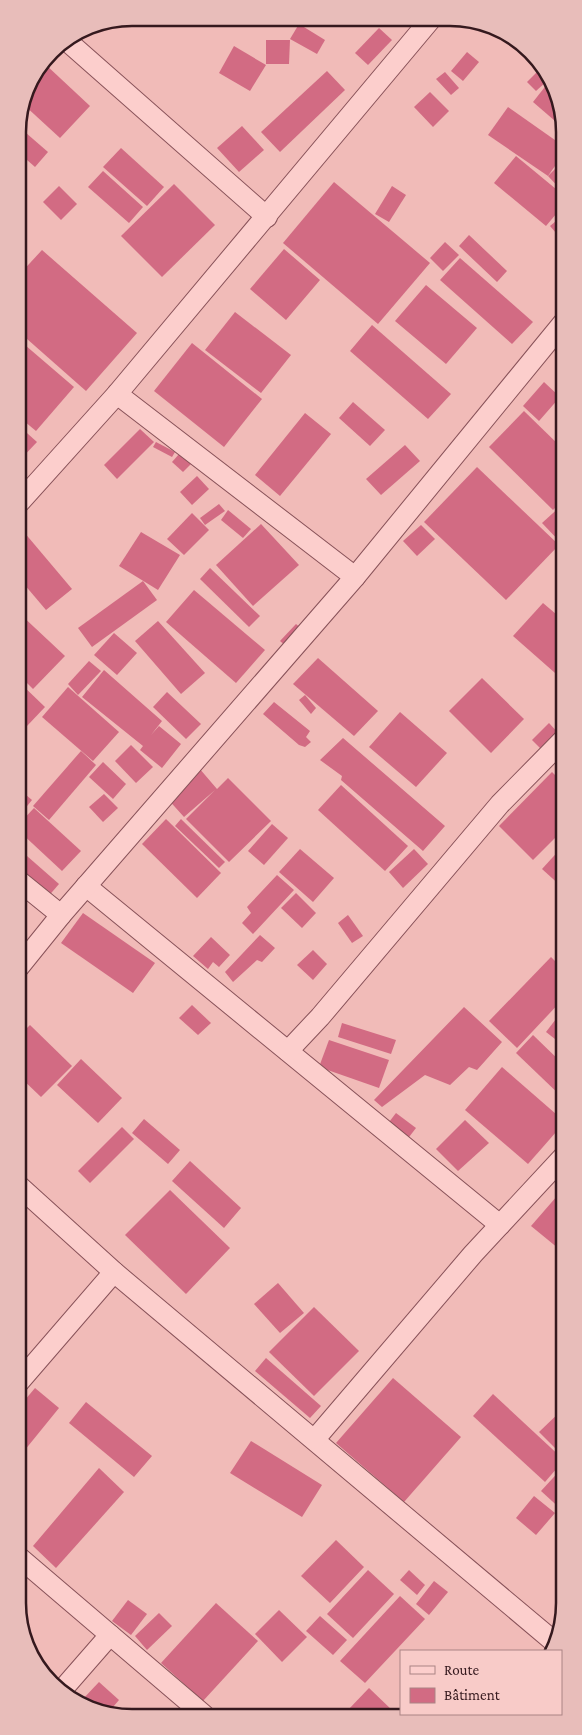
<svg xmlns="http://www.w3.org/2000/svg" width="582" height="1735" font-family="'Crimson Pro',serif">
<rect width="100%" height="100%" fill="#f1bbb8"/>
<!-- building -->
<g fill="#d26b83">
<polygon points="299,24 325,40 317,54 290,39"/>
<polygon points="379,28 392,40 368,65 355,53"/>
<polygon points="266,40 290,40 289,64 266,64"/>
<polygon points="234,46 266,65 250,91 219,73"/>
<polygon points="467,52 479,62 463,81 451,71"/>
<polygon points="45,64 90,106 60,138 23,104 29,81"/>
<polygon points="540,69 547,81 536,91 527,82"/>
<polygon points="327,71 345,90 280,152 261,132"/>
<polygon points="445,72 459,88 451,95 436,79"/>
<polygon points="548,83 562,110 562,127 533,102"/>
<polygon points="430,92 449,111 433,127 414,107"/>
<polygon points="508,107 562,145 562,156 548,176 488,135"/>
<polygon points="18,126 48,152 35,167 18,152"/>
<polygon points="242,126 264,150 239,172 217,148"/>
<polygon points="121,148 164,187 147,206 103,167"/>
<polygon points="516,156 562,194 562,207 546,226 494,183"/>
<polygon points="562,162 562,191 548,176"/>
<polygon points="103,171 143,207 129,223 88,187"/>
<polygon points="334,182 430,263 378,324 283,243"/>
<polygon points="174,184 215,225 162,277 121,236"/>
<polygon points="59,186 77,204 61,220 43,202"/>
<polygon points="392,186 406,195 389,222 375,214"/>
<polygon points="562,216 562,240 550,226"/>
<polygon points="469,235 507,271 497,282 459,246"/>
<polygon points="445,242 459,255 443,271 430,258"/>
<polygon points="284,249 320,280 286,320 250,289"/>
<polygon points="42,250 137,333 86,391 18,331 18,276"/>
<polygon points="460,258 533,322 512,344 440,280"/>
<polygon points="426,285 477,328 446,364 395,321"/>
<polygon points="235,312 291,355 261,393 205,350"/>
<polygon points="372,325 451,394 428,419 350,351"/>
<polygon points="18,339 74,387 36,431 18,416"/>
<polygon points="192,343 262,399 224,447 154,391"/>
<polygon points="544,382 560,397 539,421 523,406"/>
<polygon points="353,402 385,430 370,446 339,418"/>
<polygon points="524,411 563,449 563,500 553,510 489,447"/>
<polygon points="305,413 331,434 280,496 255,475"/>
<polygon points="18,425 37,442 18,462"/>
<polygon points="140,429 154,442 117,479 104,465"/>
<polygon points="156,442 175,452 172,457 153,447"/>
<polygon points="405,445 420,461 381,495 366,479"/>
<polygon points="180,453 192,463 183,472 172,462"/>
<polygon points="477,467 559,545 506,600 424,522"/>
<polygon points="197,476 209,489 192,505 180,492"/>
<polygon points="219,504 225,511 205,525 200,518"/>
<polygon points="563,504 563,545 542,523"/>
<polygon points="228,510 251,529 243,538 221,520"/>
<polygon points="192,513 209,530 184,555 167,539"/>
<polygon points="261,524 299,565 253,606 216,565"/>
<polygon points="18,525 72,589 46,610 18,577"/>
<polygon points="421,525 435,539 417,556 403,541"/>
<polygon points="141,532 180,555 158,590 119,566"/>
<polygon points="210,568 260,616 249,627 200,579"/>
<polygon points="143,581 157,600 92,647 78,628"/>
<polygon points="194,590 265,650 236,683 166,622"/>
<polygon points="543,603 563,620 563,680 513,636"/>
<polygon points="18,612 65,656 33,689 19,675"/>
<polygon points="158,621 205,673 181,694 135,641"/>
<polygon points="296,624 303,630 287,647 280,641"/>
<polygon points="114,633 137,653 117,675 94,655"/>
<polygon points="318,658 378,711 354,736 293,684"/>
<polygon points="89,661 101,671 78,695 68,684"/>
<polygon points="104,670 162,721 151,735 159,726 181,744 162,768 140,750 143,746 82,697"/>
<polygon points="482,678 524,719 491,753 449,711"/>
<polygon points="19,682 45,707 27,726 19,719"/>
<polygon points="68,687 119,732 93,761 42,717"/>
<polygon points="167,692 201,724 186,739 153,707"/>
<polygon points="305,695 316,708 311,714 299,700"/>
<polygon points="274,702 310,731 306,737 311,742 305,747 299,745 263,714"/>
<polygon points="400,712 447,753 416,787 369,747"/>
<polygon points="549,723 561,736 544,752 532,740"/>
<polygon points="343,738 445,826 423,851 341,780 342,776 320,760"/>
<polygon points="131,745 153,767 136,783 115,761"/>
<polygon points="81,751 96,765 49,820 33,806"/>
<polygon points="103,762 126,784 113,799 89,777"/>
<polygon points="199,768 217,789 228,778 271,821 229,862 186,819 215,790 184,817 166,797"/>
<polygon points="552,772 563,783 563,830 533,860 499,826"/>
<polygon points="341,785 408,846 385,871 318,810"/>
<polygon points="19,789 32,800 19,816"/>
<polygon points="104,794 118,808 103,822 89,807"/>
<polygon points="34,808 81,851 62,871 19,831 19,824"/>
<polygon points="166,819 221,873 197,898 142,844"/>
<polygon points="181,819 225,862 219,868 175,826"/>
<polygon points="272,824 288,838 264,865 248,851"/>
<polygon points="563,846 563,888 542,869"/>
<polygon points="19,849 59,884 46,899 19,876"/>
<polygon points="300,849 334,878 313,902 279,872"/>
<polygon points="414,849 428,864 403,888 389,872"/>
<polygon points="277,875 294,890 253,934 242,923 251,913 247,907"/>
<polygon points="296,893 316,913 302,928 281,908"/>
<polygon points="83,913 155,963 133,993 61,943"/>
<polygon points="348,915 363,936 352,943 338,923"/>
<polygon points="260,935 275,948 262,962 257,960 233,982 225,972"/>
<polygon points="211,937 230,955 219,967 213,962 208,969 193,956"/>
<polygon points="313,950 327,964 313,980 297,965"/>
<polygon points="551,957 563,969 563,999 517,1048 489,1021"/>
<polygon points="192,1005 211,1023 198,1035 179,1018"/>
<polygon points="464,1007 502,1042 477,1070 469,1067 450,1085 425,1075 382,1107 374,1100"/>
<polygon points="559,1015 563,1018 564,1046 546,1032"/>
<polygon points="342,1023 396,1040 391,1054 338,1037"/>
<polygon points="30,1025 72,1066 41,1097 19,1076 19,1036"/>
<polygon points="533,1035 564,1065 564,1099 516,1053"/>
<polygon points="329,1040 389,1060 379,1088 319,1067"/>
<polygon points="81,1059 122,1098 98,1123 57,1085"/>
<polygon points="502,1067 564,1121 564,1123 528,1164 465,1110"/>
<polygon points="396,1113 416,1128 406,1141 386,1126"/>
<polygon points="144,1119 180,1150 168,1164 132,1133"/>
<polygon points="465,1120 489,1143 458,1171 436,1149"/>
<polygon points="122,1127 134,1139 90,1183 78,1171"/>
<polygon points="190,1161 241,1208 224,1228 172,1181"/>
<polygon points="564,1188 564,1253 531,1226"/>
<polygon points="170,1190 230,1248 186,1294 125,1235"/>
<polygon points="278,1283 304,1313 280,1333 254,1304"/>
<polygon points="314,1307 359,1351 314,1396 269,1352"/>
<polygon points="266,1358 321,1406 310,1418 255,1371"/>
<polygon points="393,1378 461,1437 404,1502 336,1443"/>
<polygon points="35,1388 59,1408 20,1456 19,1407"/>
<polygon points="493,1394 564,1460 545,1482 473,1416"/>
<polygon points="86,1402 152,1456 134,1477 69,1423"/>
<polygon points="564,1408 564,1442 557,1450 539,1432"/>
<polygon points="251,1441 322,1485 302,1517 230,1473"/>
<polygon points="564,1466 564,1512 541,1491"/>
<polygon points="99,1468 124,1492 56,1568 33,1546"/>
<polygon points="534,1496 555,1513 536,1535 516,1518"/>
<polygon points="336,1540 364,1567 330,1603 301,1576"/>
<polygon points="368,1570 394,1594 353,1638 327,1614"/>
<polygon points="409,1570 425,1585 417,1595 400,1580"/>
<polygon points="434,1581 448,1592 429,1615 416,1604"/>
<polygon points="400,1596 425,1619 365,1683 340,1661"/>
<polygon points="128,1600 147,1614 131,1635 112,1621"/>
<polygon points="216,1603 258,1641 203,1701 161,1663"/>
<polygon points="279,1610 307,1637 282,1662 255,1634"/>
<polygon points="159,1613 172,1626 147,1650 135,1636"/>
<polygon points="320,1616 347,1640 333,1655 306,1631"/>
<polygon points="99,1682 119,1700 107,1714 82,1700"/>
<polygon points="369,1688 394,1712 392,1715 352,1715 347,1711"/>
</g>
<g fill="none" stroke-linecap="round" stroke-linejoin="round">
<defs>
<g id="minor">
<polyline points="66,40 267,217"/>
<polyline points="117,394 355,577"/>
<polyline points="18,504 117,394 431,19"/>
<polyline points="19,881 61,915"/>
<polyline points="86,886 500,1225"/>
<polyline points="19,967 61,915 355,577 563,323"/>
<polyline points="288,1051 320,1017 500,804 563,740"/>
<polyline points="19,1186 114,1272 552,1640"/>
<polyline points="19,1382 114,1272"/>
<polyline points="315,1439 473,1254 564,1156"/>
<polyline points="20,1558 204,1715"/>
<polyline points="62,1690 110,1635"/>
</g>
</defs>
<!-- minor casing -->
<use href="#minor" stroke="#885259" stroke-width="22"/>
<!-- minor -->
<use href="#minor" stroke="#fccecc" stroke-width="20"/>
</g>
<!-- crop -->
<path d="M0 0H582V1735H0ZM132 26H450A106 106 0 0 1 556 132V1603A106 106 0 0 1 450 1709H132A106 106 0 0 1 26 1603V132A106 106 0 0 1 132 26Z" fill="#e8bdba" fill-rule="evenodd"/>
<path fill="none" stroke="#35191e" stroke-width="2.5" d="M132 26H450A106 106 0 0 1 556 132V1603A106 106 0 0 1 450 1709H132A106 106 0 0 1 26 1603V132A106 106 0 0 1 132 26Z"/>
<!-- legend -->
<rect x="400" y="1650" width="162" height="65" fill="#f8cbc8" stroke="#aa8484"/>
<rect x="410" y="1666" width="25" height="8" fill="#fccecc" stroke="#aa8484"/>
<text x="444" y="1675" font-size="15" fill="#35191e">Route</text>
<rect x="410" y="1688" width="25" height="15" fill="#d26b83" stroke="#aa8484"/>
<text x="444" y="1700" font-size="15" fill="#35191e">Bâtiment</text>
</svg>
